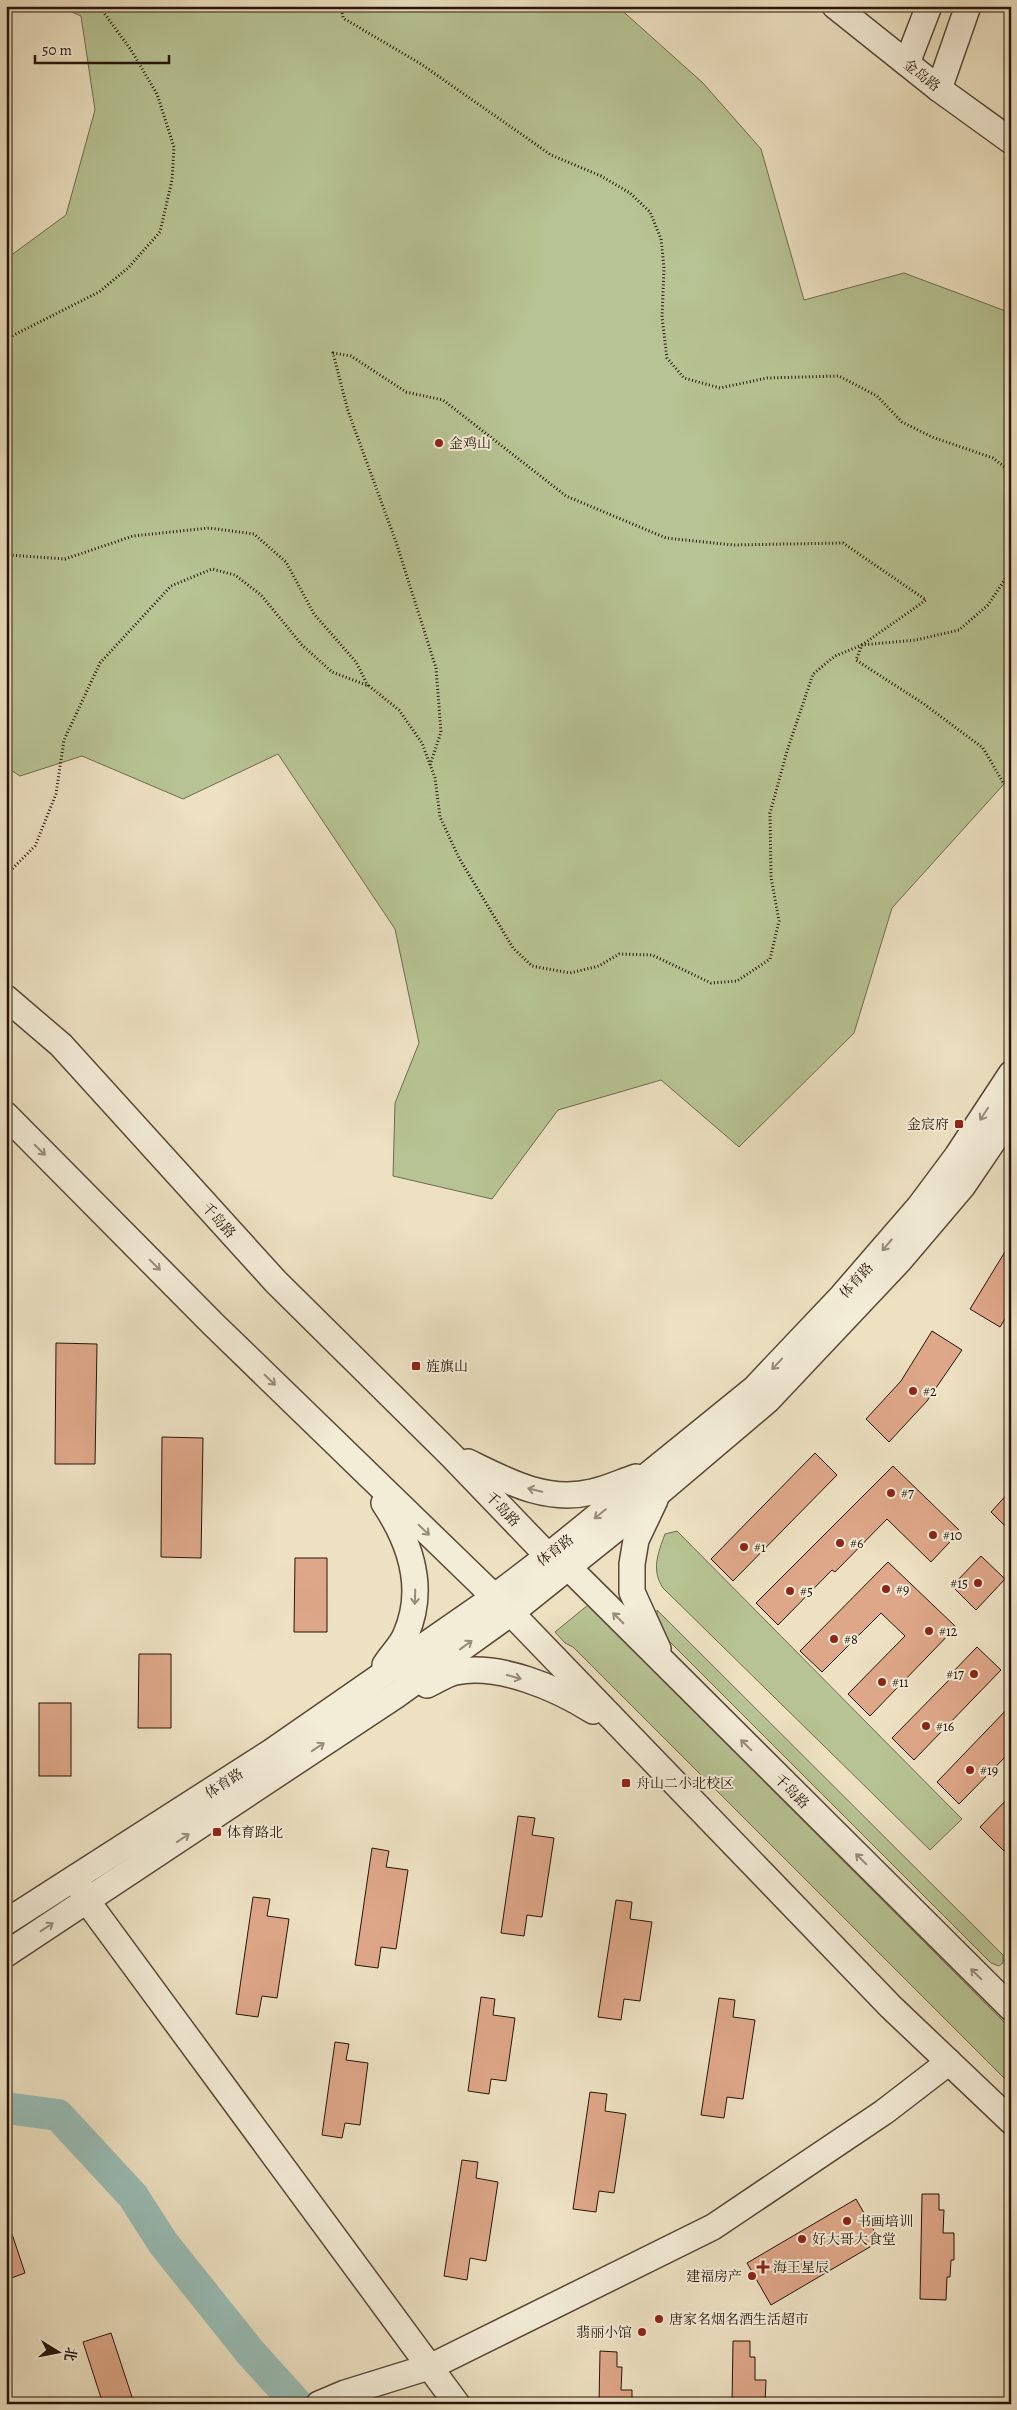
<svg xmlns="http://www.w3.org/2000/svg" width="1017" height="2410" font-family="Alegreya,'Noto Serif SC',serif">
<rect width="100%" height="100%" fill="#ede1c2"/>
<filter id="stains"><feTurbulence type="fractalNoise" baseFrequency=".004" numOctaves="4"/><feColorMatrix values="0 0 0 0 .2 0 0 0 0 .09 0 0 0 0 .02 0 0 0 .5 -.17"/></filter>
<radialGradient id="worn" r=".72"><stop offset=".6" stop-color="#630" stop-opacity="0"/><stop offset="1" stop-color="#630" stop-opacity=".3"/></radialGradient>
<!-- green -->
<g fill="#b7c394" stroke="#6e6c4e">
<polygon points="58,6 617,6 703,83 761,149 804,300 904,273 1011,313 1011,766 1004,784 892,908 854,1033 739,1147 661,1080 558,1110 492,1199 393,1176 395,1103 419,1043 395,929 278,754 183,799 82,756 20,776 6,767 6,259 66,215 95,110 81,16"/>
<path d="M 677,1531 L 962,1819 L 930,1850 L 663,1588 C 651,1570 658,1553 665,1534 Z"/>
<polygon points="588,1605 1011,2029 1011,2085 573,1647 565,1643 555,1632"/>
<polygon points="657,1610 1003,1955 1003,1963 999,1966 991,1963 667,1639 657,1621"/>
</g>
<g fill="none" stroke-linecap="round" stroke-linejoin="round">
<!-- river -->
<polyline stroke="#99bdb6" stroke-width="32" points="6,2108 58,2115 133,2196 163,2243 250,2352 297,2404"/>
</g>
<!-- building -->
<g fill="#dea789" stroke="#261509">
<polygon points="1011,1242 1011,1309 1000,1327 970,1309"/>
<polygon points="932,1331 962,1350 927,1401 889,1442 866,1419 901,1381"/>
<polygon points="56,1343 97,1344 95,1464 55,1464"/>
<polygon points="162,1437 203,1438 201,1558 161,1557"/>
<polygon points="815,1453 837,1475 733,1581 711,1559"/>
<polygon points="893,1466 960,1531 931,1562 887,1519 835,1572 832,1570 778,1625 756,1603"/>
<polygon points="1011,1490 1011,1532 991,1512"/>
<polygon points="981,1556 1005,1579 976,1610 952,1586"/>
<polygon points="295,1558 327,1558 327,1632 294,1632"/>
<polygon points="888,1562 956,1627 870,1716 848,1694 905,1636 881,1613 822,1672 800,1651"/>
<polygon points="977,1647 1001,1670 914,1760 892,1738 950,1679 948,1677"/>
<polygon points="139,1654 171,1654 171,1728 138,1728"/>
<rect x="39" y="1703" width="32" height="73"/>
<polygon points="1011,1705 1011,1751 959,1804 937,1782"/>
<polygon points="1011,1795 1011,1844 1004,1851 980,1827"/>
<polygon points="518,1816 535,1818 532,1835 554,1838 542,1917 527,1915 524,1936 501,1933"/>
<polygon points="372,1848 389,1851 386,1867 408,1870 396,1949 381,1947 378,1968 355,1965"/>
<polygon points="253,1897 270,1899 267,1916 289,1919 277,1998 262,1996 258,2017 236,2014"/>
<polygon points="616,1900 632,1902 630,1919 652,1922 640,2001 624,1999 621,2020 598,2017"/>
<polygon points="481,1997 495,1999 493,2015 515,2018 506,2081 491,2079 489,2094 468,2091"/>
<polygon points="719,1998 735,2000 733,2017 755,2020 743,2099 727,2097 724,2118 701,2115"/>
<polygon points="335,2042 349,2044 346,2060 368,2063 360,2125 345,2123 342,2138 322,2135"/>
<polygon points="590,2092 607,2094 605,2111 626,2114 614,2193 599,2191 596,2212 573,2209"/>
<polygon points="462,2160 478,2162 476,2178 498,2182 486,2261 470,2258 467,2280 444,2276"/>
<polygon points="922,2194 939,2194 939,2210 944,2210 943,2233 954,2233 954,2260 951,2260 950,2277 947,2277 946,2300 920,2299"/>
<polygon points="856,2199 880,2241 771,2305 747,2263"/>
<polygon points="6,2225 9,2225 25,2273 6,2280"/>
<polygon points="111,2333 133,2400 121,2404 103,2404 83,2342"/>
<polygon points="733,2341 750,2341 750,2357 755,2357 755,2380 766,2380 765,2404 732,2404"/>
<polygon points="600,2351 617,2352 617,2367 622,2367 621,2390 632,2390 632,2404 599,2404"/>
</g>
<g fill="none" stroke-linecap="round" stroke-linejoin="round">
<defs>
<g id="minor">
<polyline points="835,6 939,89 1011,141"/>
<polyline points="907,63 929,6"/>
<polyline points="939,89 968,6"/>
<polyline points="6,998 61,1045 276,1282 451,1455 548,1556 569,1568 1011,2008"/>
<polyline points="6,1115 213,1324 511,1613 891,2007 1011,2121"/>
<path d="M 468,1462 C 507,1481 546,1503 592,1492 C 607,1489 621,1482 636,1477"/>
<polyline points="655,1500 636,1540 632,1564 632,1592 658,1649"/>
<path d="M 384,1503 C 410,1542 426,1588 406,1634 C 402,1645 391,1655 385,1665"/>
<path d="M 427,1685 C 436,1681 446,1674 455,1672 C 499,1663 557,1688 593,1711"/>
<polyline points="80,1887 87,1901 457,2404"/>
<polyline points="6,1922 271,1752 493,1598 548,1556 754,1389 842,1296 919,1207 957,1156 1011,1074"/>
<polyline points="6,1954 395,1696 511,1613 617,1528 768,1400 900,1260 962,1187 1011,1115"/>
<polyline points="319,2404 345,2393 432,2366 713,2227 884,2112 949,2062"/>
</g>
</defs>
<!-- minor casing -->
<use href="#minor" stroke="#584837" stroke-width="28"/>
<!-- path -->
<g stroke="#261509" stroke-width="3" stroke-dasharray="1 2.5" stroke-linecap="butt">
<polyline points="341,6 343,18 421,64 551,155 601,176 630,193 650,212 661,239 664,268 662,317 667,358 684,378 720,388 767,378 839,376 877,396 902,422 932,437 993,458 1011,472"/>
<polyline points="6,339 99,292 128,268 160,232 172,180 174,147 157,94 131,50 99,6"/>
<polyline points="6,553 10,555 65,559 133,536 209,528 254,534 286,562 314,614 356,662 368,686"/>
<polyline points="430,765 441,732 436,668 396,542 348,411 333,353 351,356 406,392 443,400 566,496 666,538 733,545 843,543 926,600 862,645 856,660 924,704 983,748 1004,784"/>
<polyline points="6,870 11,870 35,846 56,794 64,740 100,663 171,586 212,569 235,575 261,595 302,645 332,672 369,686 399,710 422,743 435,778 440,817 459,858 513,948 532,966 570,973 599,966 619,954 652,955 711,983 737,981 770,959 779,921 771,877 770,813 787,751 813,674 835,656 862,645 916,640 959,630 988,605 1011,570"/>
</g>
<!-- minor -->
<use href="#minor" stroke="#f3ecd7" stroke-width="25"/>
</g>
<!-- one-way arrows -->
<defs><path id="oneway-shaft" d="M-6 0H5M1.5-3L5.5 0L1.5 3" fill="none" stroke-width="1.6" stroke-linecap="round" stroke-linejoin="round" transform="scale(1.25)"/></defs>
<g stroke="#978b7a">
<use href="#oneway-shaft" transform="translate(984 1114) rotate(123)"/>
<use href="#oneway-shaft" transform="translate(40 1150) rotate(45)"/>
<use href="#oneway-shaft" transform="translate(887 1245) rotate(130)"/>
<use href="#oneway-shaft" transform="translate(155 1265) rotate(45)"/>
<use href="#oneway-shaft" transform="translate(777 1364) rotate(133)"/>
<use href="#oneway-shaft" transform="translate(270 1380) rotate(44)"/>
<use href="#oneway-shaft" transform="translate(535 1490) rotate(-166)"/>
<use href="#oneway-shaft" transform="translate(600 1514) rotate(141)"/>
<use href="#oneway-shaft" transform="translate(424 1530) rotate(44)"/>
<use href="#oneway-shaft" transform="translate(415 1597) rotate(92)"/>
<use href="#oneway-shaft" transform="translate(618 1618) rotate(-135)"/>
<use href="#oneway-shaft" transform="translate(466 1645) rotate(-36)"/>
<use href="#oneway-shaft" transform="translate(514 1677) rotate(16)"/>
<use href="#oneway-shaft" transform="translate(746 1745) rotate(-135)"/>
<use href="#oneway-shaft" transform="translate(318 1747) rotate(-34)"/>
<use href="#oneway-shaft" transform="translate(183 1838) rotate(-34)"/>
<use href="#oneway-shaft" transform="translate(861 1859) rotate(-135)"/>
<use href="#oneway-shaft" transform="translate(47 1927) rotate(-33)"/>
<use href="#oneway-shaft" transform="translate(976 1974) rotate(-135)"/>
</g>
<!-- markers -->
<g fill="#8f2418" stroke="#f3ecd7" stroke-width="2">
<circle cx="439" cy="443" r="5"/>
<rect x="954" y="1119" width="10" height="10" rx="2.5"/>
<rect x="411" y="1361" width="10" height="10" rx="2.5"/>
<circle cx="913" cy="1391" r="5"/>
<circle cx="891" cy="1493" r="5"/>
<circle cx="933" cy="1535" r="5"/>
<circle cx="840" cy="1543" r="5"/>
<circle cx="744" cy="1547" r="5"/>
<circle cx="978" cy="1583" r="5"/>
<circle cx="886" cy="1589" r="5"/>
<circle cx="790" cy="1591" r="5"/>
<circle cx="929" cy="1631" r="5"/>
<circle cx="834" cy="1639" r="5"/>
<circle cx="974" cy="1674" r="5"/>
<circle cx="882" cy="1682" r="5"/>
<circle cx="926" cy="1726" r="5"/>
<circle cx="970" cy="1770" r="5"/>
<rect x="621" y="1778" width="10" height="10" rx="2.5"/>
<rect x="212" y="1827" width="10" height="10" rx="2.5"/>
<circle cx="847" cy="2221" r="5"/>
<circle cx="802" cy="2239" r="5"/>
<path d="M760.5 2259.5h5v5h5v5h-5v5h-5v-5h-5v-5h5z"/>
<circle cx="752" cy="2276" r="5"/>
<circle cx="659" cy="2319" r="5"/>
<circle cx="642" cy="2332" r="5"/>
</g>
<g text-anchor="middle" stroke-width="4" stroke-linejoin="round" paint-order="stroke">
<!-- street labels -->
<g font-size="14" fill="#261509" stroke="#f3ecd7">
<text transform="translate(922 75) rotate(38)" y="5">金岛路</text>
<text transform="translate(219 1220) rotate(48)" y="5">千岛路</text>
<text transform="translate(856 1280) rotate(-48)" y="5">体育路</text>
<text transform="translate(503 1509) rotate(46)" y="5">千岛路</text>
<text transform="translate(555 1550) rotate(-38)" y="5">体育路</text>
<text transform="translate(224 1783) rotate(-33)" y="5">体育路</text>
<text transform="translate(792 1791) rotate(45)" y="5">千岛路</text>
</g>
<!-- poi labels -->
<g font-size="14" fill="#261509" stroke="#f3ecd7" text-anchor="start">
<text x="449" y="448">金鸡山</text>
<text x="949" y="1129" text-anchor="end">金宸府</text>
<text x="426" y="1371">旌旗山</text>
<text x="923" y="1396">#2</text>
<text x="901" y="1498">#7</text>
<text x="943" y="1540">#10</text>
<text x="850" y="1548">#6</text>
<text x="754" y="1552">#1</text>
<text x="968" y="1588" text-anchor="end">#15</text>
<text x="896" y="1594">#9</text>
<text x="800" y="1596">#5</text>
<text x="939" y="1636">#12</text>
<text x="844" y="1644">#8</text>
<text x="964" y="1679" text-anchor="end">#17</text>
<text x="892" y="1687">#11</text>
<text x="936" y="1731">#16</text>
<text x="980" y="1775">#19</text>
<text x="636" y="1788">舟山二小北校区</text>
<text x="227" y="1837">体育路北</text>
<text x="857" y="2226">书画培训</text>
<text x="812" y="2244">好大哥大食堂</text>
<text x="773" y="2272">海王星辰</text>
<text x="742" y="2281" text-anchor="end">建福房产</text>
<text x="669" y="2324">唐家名烟名酒生活超市</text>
<text x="632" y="2337" text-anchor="end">翡丽小馆</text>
</g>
</g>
<!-- margin -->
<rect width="1017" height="2410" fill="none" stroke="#ede1c2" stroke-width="25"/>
<rect x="8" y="8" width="1002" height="2395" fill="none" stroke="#261509" stroke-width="2.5"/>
<rect x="12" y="12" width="992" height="2385" fill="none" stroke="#261509"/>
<!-- north arrow -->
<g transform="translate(58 2352) rotate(100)" stroke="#f3ecd7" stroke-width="4" paint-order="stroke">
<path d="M0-4L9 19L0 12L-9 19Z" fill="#261509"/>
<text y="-8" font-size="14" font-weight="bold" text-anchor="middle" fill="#261509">北</text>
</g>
<!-- scale -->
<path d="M35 55v8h134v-8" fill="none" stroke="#261509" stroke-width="2.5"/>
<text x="42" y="55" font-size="15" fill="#261509" stroke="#f3ecd7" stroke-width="4" paint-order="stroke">50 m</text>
<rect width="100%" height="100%" filter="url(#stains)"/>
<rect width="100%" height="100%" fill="url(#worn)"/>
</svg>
